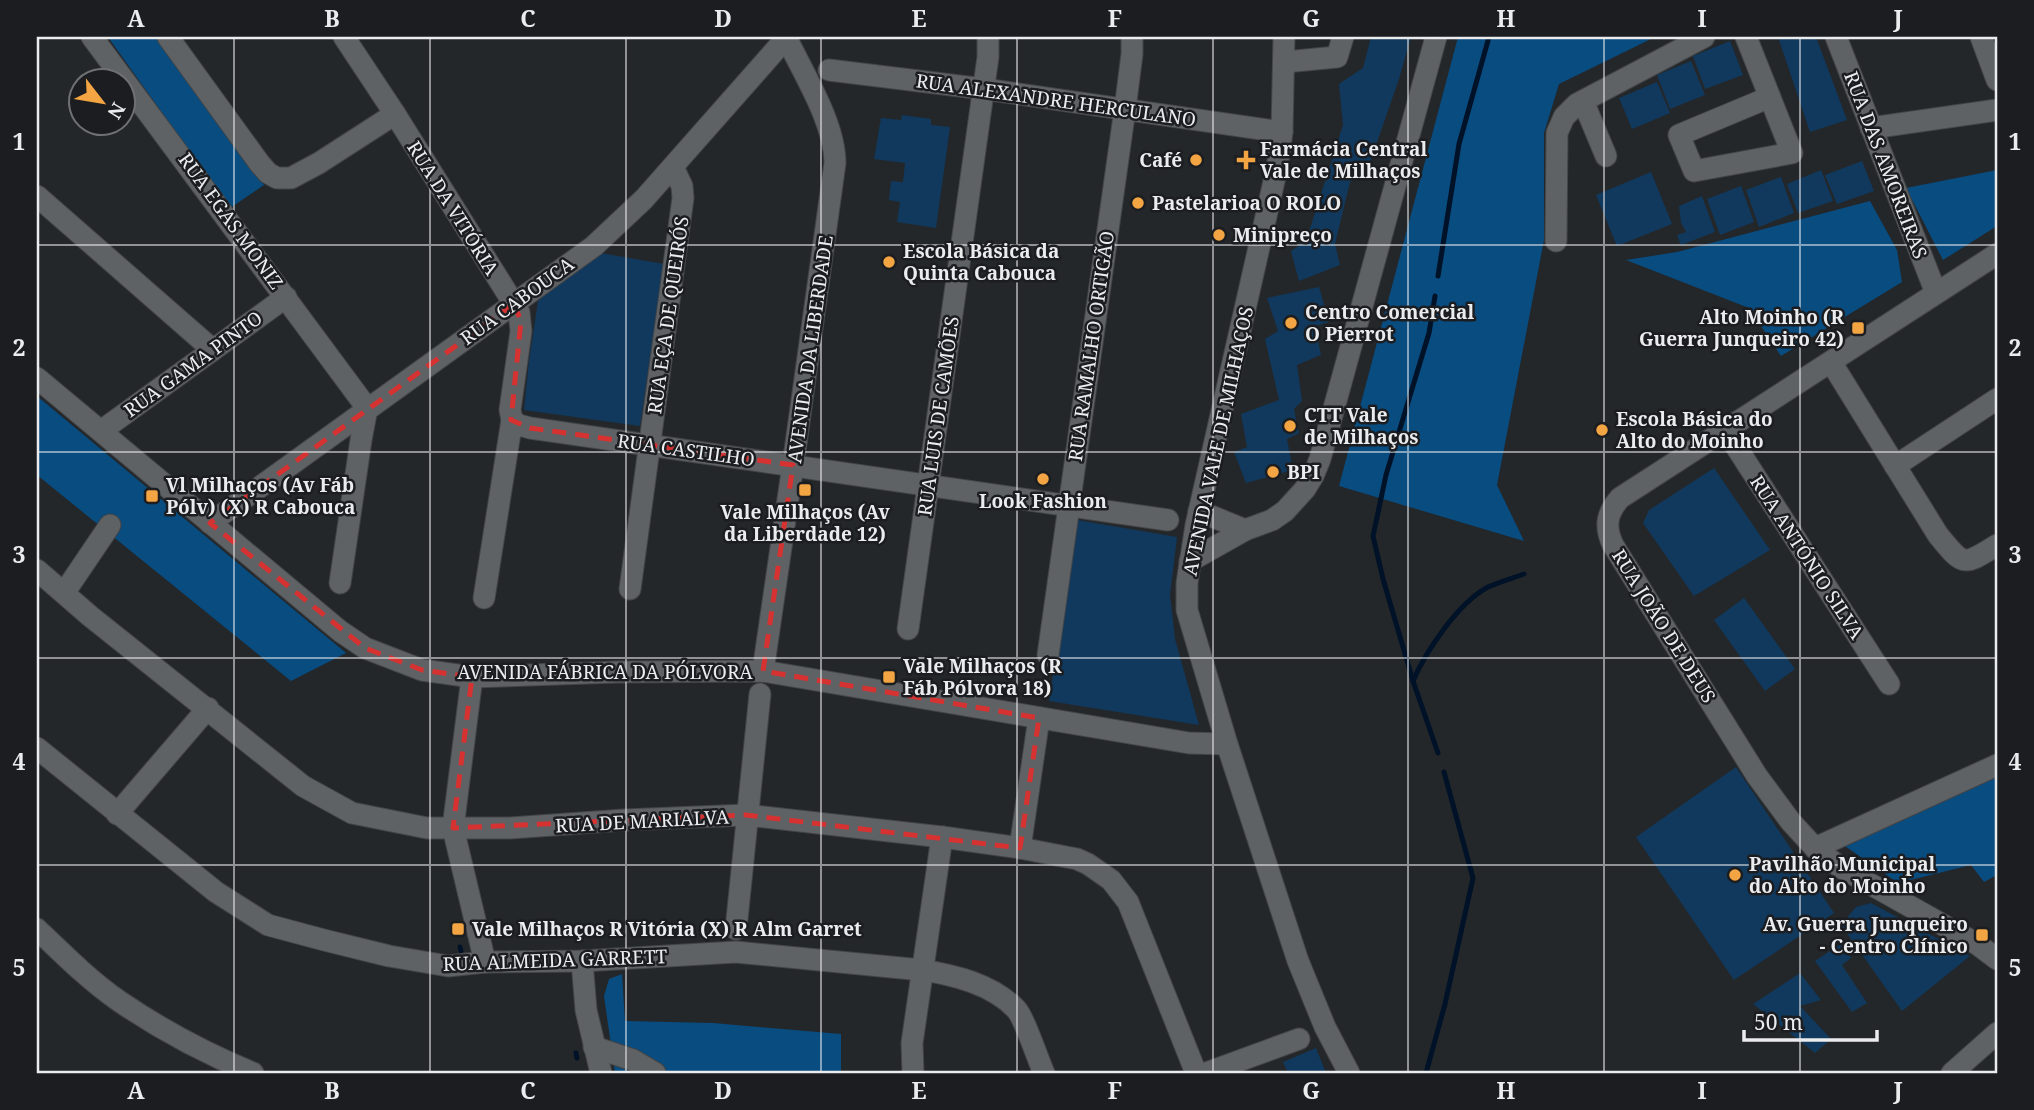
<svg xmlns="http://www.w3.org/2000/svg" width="2034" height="1110" font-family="'Noto Serif',serif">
<rect width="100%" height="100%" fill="#24272a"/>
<!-- green -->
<g fill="#084c80">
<polygon points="108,37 156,37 264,185 230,208"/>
<polygon points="1458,37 1655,37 1559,84 1544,133 1544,240 1497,485 1524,541 1339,486"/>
<polygon points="1997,170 1997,226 1943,260 1906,188"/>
<polygon points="1870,201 1897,250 1902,282 1781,356 1749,308 1626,260 1677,252"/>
<polygon points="37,396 346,653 291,681 37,475"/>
<polygon points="1997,769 1997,875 1984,882 1971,865 1898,883 1832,837"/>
<polygon points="622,974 625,1021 713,1023 841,1034 841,1073 615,1073 604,996 609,979"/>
</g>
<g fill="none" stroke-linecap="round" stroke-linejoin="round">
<!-- stream -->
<g stroke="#001227" stroke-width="5">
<polyline points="1438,276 1459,144 1489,37"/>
<polyline points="1435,296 1429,333 1386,475 1373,536 1383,579 1413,681 1438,753"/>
<path d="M 1413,681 C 1426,651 1458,603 1488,587 C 1499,582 1513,578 1524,574"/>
<polyline points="460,947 461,951"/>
<polyline points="576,1053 577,1058"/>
<polyline points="1426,1073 1445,1004 1473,878 1444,772"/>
</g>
</g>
<!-- building -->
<g fill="#10395d">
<polygon points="1371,37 1411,37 1399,79 1366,174 1350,182 1335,244 1340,265 1299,281 1291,251 1306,241 1343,125 1339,84 1363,68"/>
<polygon points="1778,37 1816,37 1847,120 1810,132"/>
<polygon points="1730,41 1743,75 1705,89 1693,56"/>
<polygon points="1691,61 1705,95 1670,109 1657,75"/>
<polygon points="1657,82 1670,113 1632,129 1619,98"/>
<polygon points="902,115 931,119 931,125 950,127 936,228 897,222 900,202 889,200 891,181 903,182 905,163 874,159 881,118 901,120"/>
<polygon points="1862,161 1874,191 1837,204 1825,175"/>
<polygon points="1821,170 1833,201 1798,213 1787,184"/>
<polygon points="1651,172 1672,224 1617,246 1596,195"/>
<polygon points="1781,177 1794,213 1759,227 1746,190"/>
<polygon points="1741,186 1754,222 1720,235 1707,199"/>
<polygon points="1702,196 1715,232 1681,245 1677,235 1686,232 1681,223 1679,206"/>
<polygon points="595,252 664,264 640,426 524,410 529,361 538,301 556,283"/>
<polygon points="1319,287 1329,322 1315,326 1321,355 1297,365 1302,401 1294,409 1299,433 1287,439 1293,470 1246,483 1234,452 1247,447 1241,414 1279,400 1265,339 1278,331 1267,298"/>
<polygon points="1714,468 1770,550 1694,596 1643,523 1649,510"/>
<polygon points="1077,520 1177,537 1170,595 1175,639 1199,725 1049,701"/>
<polygon points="1744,598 1795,669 1765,691 1714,620"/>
<polygon points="1736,767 1834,913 1734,980 1636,837"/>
<polygon points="1871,903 1970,956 1902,1011 1841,925 1856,907"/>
<polygon points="1842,943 1851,958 1842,965 1867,1003 1852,1012 1815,961"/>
<polygon points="1800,973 1821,1000 1800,1006 1831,1039 1815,1053 1753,1004"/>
<polygon points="1316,1048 1326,1073 1288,1073 1283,1062"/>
</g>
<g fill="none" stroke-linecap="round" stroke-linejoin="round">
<defs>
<g id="minor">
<polyline points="92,37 367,408 361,440 340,583"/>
<polyline points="168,37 260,164 268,173 277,178 291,178 319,163 395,114"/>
<polyline points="344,37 395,114 519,312 521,331 510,410 512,420 484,598"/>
<polyline points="1284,37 1282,132 1277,168 1196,525 1187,583 1187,610 1227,744 1298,961 1325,1027 1349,1073"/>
<polyline points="1746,37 1792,153 1694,171 1679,135 1770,97"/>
<polyline points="1836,37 1936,293"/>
<polyline points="1981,37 1997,80"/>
<polyline points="1285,62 1337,57 1343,37"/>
<polyline points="829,70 984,89 1282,132"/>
<polyline points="1583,101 1606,156"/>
<polyline points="1871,128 1997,110"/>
<polyline points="37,196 213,350"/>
<polyline points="1556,241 1557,133 1564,117 1577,104 1704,37"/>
<path d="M 1997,254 L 1620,498 C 1607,513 1604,526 1613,545 L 1757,776 L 1791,822 L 1815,848 L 1840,867 L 1977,944 L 1997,959"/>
<path d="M 1831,362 L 1938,535 C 1964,567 1963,566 1997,545"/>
<polyline points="37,378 340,631 365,648 422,670 472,677 617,672 763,671 1189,743 1227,744"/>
<polyline points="512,420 519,425 530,428 1168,520"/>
<polyline points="101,431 286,297"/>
<polyline points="1726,431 1889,684"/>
<polyline points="1895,466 1997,399"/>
<polyline points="1199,511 1245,530"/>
<polyline points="210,523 594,246 644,199 787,37"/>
<polyline points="1190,561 1245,530 1272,520 1285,511 1305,489 1313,476 1320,459 1436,37"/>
<polyline points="37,570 90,616 303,786 352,813 427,828 510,828 624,820 746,815 942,837 1020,848 1077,859 1088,864 1111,880 1128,902 1196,1073"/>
<polyline points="630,589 683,198 682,186 673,167"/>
<polyline points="64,593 110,525"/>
<polyline points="908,629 988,57 988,37"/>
<polyline points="1048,655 1125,109 1132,54 1132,37"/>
<path d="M 763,671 L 793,465 L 835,163 C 835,123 803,73 786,37"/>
<polyline points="472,677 453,828 485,962"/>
<path d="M 37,748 L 216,892 L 268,925 L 324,940 L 389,956 L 448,966 L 485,962 L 582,961 L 736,952 L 922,970 C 954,975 992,984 1016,1009 C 1024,1017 1038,1060 1044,1073"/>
<polyline points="117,814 208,708"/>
<polyline points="1020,848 1039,718"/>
<polyline points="1815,848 1997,765"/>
<path d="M 37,929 C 63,954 89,980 119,1001 C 160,1029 207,1054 253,1073"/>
<polyline points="736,929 760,694"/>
<polyline points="582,961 586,1010 601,1073"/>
<polyline points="594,1047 633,1060 655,1073"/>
<polyline points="913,1073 912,1043 942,837"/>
<polyline points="1206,1073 1299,1039"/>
<polyline points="1952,1073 1997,1033"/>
</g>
</defs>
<!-- minor casing -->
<use href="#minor" stroke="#434547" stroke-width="23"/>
<!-- minor -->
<use href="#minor" stroke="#5f6265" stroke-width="21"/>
</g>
<!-- marked area -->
<path fill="none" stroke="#d73232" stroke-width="5" stroke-dasharray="14 9" stroke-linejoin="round" d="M 514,304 L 521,321 L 511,420 L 530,428 L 793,465 L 763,671 L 1039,718 L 1020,848 L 746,815 L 453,828 L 472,677 L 422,670 L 365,648 L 210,523 Z"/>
<!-- grid -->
<path fill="none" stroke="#ebecee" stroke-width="2" stroke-opacity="0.55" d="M 234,37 L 234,1073M 430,37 L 430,1073M 626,37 L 626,1073M 821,37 L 821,1073M 1017,37 L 1017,1073M 1213,37 L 1213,1073M 1408,37 L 1408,1073M 1604,37 L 1604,1073M 1800,37 L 1800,1073M 37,245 L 1997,245M 37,452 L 1997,452M 37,658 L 1997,658M 37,865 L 1997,865"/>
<!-- markers -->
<g fill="#f2a542" stroke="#1b1d20" stroke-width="2.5">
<circle cx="1196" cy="160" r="7"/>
<path d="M1242.5 149.5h7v7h7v7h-7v7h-7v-7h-7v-7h7z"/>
<circle cx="1138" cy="203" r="7"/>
<circle cx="1219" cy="235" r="7"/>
<circle cx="889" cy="262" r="7"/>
<circle cx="1291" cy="323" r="7"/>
<rect x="1851" y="321" width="14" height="14" rx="3.5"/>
<circle cx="1290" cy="426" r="7"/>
<circle cx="1602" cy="430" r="7"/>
<circle cx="1273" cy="472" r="7"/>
<circle cx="1043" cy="479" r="7"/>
<rect x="798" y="483" width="14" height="14" rx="3.5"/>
<rect x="145" y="489" width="14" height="14" rx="3.5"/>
<rect x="882" y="670" width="14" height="14" rx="3.5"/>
<circle cx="1735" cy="875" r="7"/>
<rect x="451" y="922" width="14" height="14" rx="3.5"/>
<rect x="1975" y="928" width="14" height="14" rx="3.5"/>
</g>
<g text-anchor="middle" stroke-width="5" stroke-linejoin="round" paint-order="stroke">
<!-- street labels -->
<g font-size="19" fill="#ebecee" stroke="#1b1d20">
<text transform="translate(1056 100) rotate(8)" y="7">RUA ALEXANDRE HERCULANO</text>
<text transform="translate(1886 165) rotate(69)" y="7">RUA DAS AMOREIRAS</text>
<text transform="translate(453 208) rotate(58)" y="7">RUA DA VITÓRIA</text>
<text transform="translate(231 221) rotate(54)" y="7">RUA EGAS MONIZ</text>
<text transform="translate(517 301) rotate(-36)" y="7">RUA CABOUCA</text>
<text transform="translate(668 315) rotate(-82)" y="7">RUA EÇA DE QUEIRÓS</text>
<text transform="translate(1091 346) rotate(-82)" y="7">RUA RAMALHO ORTIGÃO</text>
<text transform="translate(810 349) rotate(-82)" y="7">AVENIDA DA LIBERDADE</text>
<text transform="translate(193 364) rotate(-36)" y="7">RUA GAMA PINTO</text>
<text transform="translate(938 416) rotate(-82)" y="7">RUA LUIS DE CAMÕES</text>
<text transform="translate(1218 441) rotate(-78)" y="7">AVENIDA VALE DE MILHAÇOS</text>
<text transform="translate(686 450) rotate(8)" y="7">RUA CASTILHO</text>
<text transform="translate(1807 557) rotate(57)" y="7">RUA ANTÓNIO SILVA</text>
<text transform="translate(1664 626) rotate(58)" y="7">RUA JOÃO DE DEUS</text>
<text x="605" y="679">AVENIDA FÁBRICA DA PÓLVORA</text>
<text transform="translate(642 821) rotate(-3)" y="7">RUA DE MARIALVA</text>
<text transform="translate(555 960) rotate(-2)" y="7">RUA ALMEIDA GARRETT</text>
</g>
<!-- poi labels -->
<g font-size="19" font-weight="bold" fill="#ebecee" stroke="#1b1d20" text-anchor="start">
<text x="1260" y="156">Farmácia Central<tspan x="1260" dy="22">Vale de Milhaços</tspan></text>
<text x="1182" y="167" text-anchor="end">Café</text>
<text x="1152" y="210">Pastelarioa O ROLO</text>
<text x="1233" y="242">Minipreço</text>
<text x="903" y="258">Escola Básica da<tspan x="903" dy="22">Quinta Cabouca</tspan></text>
<text x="1305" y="319">Centro Comercial<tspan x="1305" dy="22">O Pierrot</tspan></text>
<text x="1844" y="324" text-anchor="end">Alto Moinho (R<tspan x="1844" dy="22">Guerra Junqueiro 42)</tspan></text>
<text x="1304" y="422">CTT Vale<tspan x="1304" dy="22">de Milhaços</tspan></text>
<text x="1616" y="426">Escola Básica do<tspan x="1616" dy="22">Alto do Moinho</tspan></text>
<text x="1287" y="479">BPI</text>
<text x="166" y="492">Vl Milhaços (Av Fáb<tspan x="166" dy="22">Pólv) (X) R Cabouca</tspan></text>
<text x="1043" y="508" text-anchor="middle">Look Fashion</text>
<text x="805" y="519" text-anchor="middle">Vale Milhaços (Av<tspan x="805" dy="22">da Liberdade 12)</tspan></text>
<text x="903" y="673">Vale Milhaços (R<tspan x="903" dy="22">Fáb Pólvora 18)</tspan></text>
<text x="1749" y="871">Pavilhão Municipal<tspan x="1749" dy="22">do Alto do Moinho</tspan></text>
<text x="1968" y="931" text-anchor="end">Av. Guerra Junqueiro<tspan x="1968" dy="22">- Centro Clínico</tspan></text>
<text x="472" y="936">Vale Milhaços R Vitória (X) R Alm Garret</text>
</g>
</g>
<!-- border -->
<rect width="2034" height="1110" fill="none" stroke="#1b1d20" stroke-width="77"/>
<!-- north arrow -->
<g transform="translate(102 102) rotate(121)"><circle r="33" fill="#1b1d20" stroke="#6e7072" stroke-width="2"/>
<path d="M0-5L12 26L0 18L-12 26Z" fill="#f2a542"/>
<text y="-10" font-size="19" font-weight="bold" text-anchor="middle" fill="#ebecee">N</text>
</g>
<!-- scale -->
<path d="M1744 1030v10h133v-10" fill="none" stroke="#ebecee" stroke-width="3.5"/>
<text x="1754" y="1030" font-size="21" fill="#ebecee" stroke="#1b1d20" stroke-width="5" paint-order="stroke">50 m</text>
<rect x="38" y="38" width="1958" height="1034" fill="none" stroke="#ebecee" stroke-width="2.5"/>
<g font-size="23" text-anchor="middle" font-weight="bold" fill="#ebecee">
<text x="136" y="27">A</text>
<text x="332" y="27">B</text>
<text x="528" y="27">C</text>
<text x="723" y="27">D</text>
<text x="919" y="27">E</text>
<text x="1115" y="27">F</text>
<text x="1311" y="27">G</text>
<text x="1506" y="27">H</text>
<text x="1702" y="27">I</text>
<text x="1898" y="27">J</text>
<text x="19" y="150">1</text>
<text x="2015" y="150">1</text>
<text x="19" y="356">2</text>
<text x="2015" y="356">2</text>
<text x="19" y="563">3</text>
<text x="2015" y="563">3</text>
<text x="19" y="770">4</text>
<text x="2015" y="770">4</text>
<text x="19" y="976">5</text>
<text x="2015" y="976">5</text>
<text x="136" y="1099">A</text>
<text x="332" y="1099">B</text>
<text x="528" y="1099">C</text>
<text x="723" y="1099">D</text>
<text x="919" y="1099">E</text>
<text x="1115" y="1099">F</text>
<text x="1311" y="1099">G</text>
<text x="1506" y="1099">H</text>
<text x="1702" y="1099">I</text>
<text x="1898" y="1099">J</text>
</g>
</svg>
